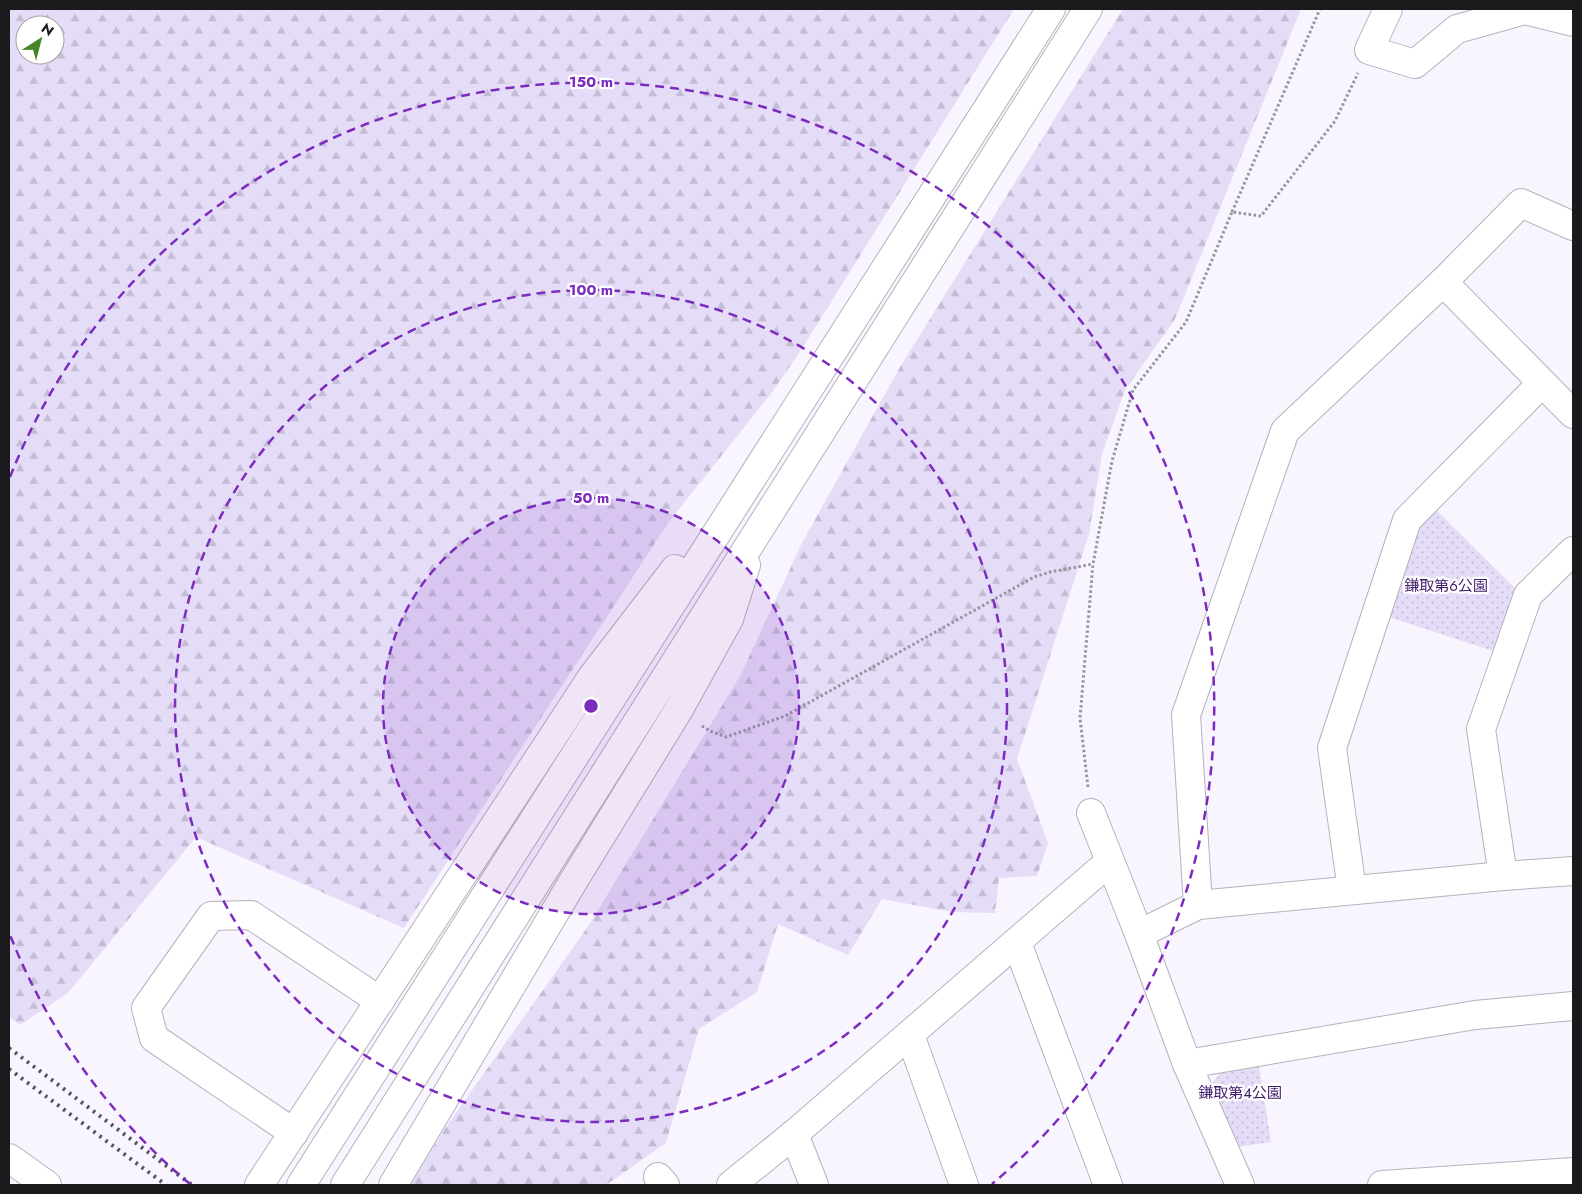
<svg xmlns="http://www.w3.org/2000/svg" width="1582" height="1194" font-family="Jost,'Noto Sans JP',sans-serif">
<defs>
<pattern id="forest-firs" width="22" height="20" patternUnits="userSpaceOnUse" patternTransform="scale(1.25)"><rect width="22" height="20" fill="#e5dcf8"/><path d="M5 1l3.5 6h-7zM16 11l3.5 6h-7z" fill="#c4bcd4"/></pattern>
<pattern id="park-dots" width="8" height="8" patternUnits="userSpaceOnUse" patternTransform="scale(1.25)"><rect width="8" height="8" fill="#e5dcf8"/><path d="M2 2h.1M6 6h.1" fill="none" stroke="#c4bcd4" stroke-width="1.8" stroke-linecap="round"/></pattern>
</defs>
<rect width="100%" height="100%" fill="#f8f5fe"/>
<!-- forest -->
<g fill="url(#forest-firs)" fill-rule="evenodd">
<path d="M 9,9 L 1014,9 L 803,347 L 773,391 L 668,523 L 404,928 L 196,837 L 68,993 L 20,1025 L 9,1017 ZM 25,25 L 55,25 L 55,55 L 25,55 Z"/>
<polygon points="1123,9 1301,9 1175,319 1125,390 1102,454 1089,534 1017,759 1048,843 1037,876 999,878 995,913 952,912 882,899 848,955 778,924 757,992 699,1029 666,1143 606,1185 409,1185 446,1127 589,925 740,676 802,543 900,367"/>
</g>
<!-- park -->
<g fill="url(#park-dots)">
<polygon points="1434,508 1517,590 1496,652 1386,616 1418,525"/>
<polygon points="1259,1066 1271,1142 1237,1147 1211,1085 1221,1072"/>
</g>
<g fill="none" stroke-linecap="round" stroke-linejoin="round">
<defs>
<g id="minor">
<polyline points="1388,9 1369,50 1415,64 1457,29 1525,10 1573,22"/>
<polyline points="1443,282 1573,414"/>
<polyline points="1091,813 1139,934 1187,1064 1240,1185"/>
<polyline points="1503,876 1481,729 1528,595 1573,551"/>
<polyline points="1352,890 1332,748 1407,520 1542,383"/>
<polyline points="1198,905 1186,715 1285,431 1443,282 1521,203 1573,226"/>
<polyline points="1139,934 1198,905 1503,876 1573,871"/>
<polyline points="1017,943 1108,1185"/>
<polyline points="910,1035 964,1185"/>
<polyline points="1187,1064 1475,1015 1573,1006"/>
<polyline points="294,1133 154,1038 146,1008 211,916 251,915 380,1001"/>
<polyline points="794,1134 814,1185"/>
<polyline points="658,1177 665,1185"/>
<polyline points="259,1185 592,677 675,569"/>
<polyline points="301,1185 1051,9"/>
<polyline points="345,1185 1088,9"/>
<polyline points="393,1185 574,880 678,711 729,619 746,565"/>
<polyline points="731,1185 794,1134 1109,862"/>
<polyline points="1382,1185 1573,1172"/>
</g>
<polyline id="major" points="9,1158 47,1185"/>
</defs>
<!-- minor casing -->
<use href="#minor" stroke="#b5b2bb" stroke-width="30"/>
<!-- major casing -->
<use href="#major" stroke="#b5b2bb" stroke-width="30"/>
<!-- path -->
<g stroke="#98969d" stroke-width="3" stroke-dasharray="2.5 2.5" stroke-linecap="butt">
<polyline points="1232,212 1320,9"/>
<polyline points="702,726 710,731 726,737 785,716 1034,577 1050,572 1093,564"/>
<polyline points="1088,787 1080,718 1093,564 1112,461 1133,390 1186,322 1232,212 1261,216 1335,121 1358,73"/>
</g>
<!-- minor -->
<use href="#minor" stroke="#fff" stroke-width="28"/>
<!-- major -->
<use href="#major" stroke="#fff" stroke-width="28"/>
<!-- rail -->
<g stroke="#57555a" stroke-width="4" stroke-dasharray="2.5 5" stroke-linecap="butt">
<polyline points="9,1048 192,1185"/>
<polyline points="9,1069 166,1185"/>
</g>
</g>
<!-- distance rings -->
<circle cx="591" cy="706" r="208" fill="#7b2cbf" fill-opacity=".12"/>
<g fill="none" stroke="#7b2cbf" stroke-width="2.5" stroke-dasharray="9 6">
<circle cx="591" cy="706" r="208"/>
<circle cx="591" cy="706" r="416"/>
<path d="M190 1184A624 624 0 0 1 10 935M10 477A624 624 0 1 1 992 1184"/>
</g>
<g text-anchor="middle" stroke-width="4.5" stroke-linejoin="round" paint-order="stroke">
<!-- park labels -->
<g font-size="15" fill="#411b6b" stroke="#fff">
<text x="1446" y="591">鎌取第6公園</text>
<text x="1240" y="1098">鎌取第4公園</text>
</g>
</g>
<circle cx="591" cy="706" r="8" fill="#7b2cbf" stroke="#fff" stroke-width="2.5"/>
<g font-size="15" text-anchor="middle" font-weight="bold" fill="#7b2cbf" stroke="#fff" stroke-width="4.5" stroke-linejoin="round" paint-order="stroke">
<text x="591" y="87">150 m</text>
<text x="591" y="295">100 m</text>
<text x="591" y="503">50 m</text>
</g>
<!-- border -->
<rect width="1582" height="1194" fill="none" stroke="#1a191c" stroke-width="20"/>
<!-- north arrow -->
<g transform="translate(40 40) rotate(36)"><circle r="24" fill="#ffffff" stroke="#a3a3a4"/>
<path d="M0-4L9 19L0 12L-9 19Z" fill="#468627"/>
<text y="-8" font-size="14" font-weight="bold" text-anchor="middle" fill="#1a191c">N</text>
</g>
</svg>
